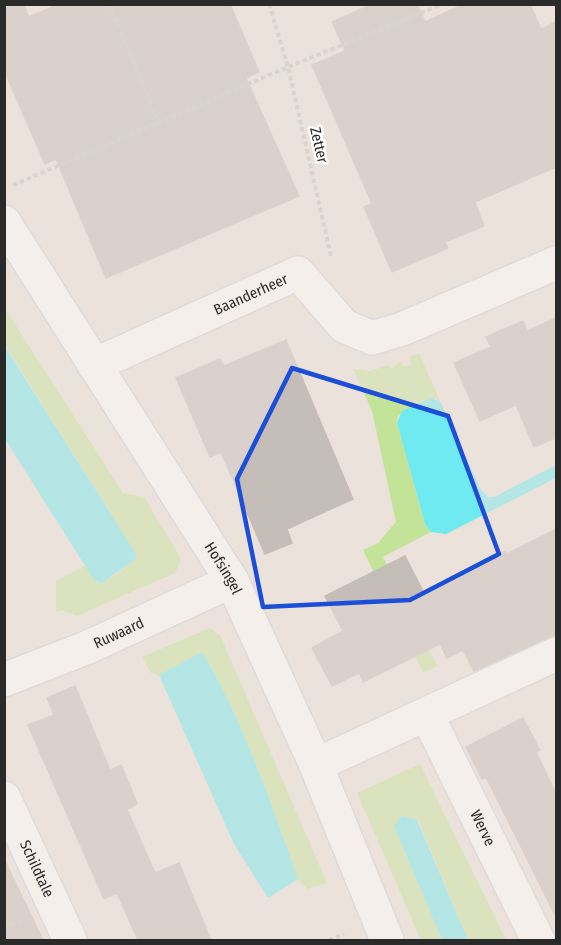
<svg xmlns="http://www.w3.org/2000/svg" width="561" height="945" font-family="'Fira Sans Condensed',sans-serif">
<rect width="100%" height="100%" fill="#ece2dc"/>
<!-- green -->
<g fill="#c3e498">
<polygon points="4,307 123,493 144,497 180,557 180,564 175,573 77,616 62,610 56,612 56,581 85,566 97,582 111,578 136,559 135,552 5,345"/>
<polygon points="419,353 440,401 436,398 398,416 397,423 425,524 431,532 383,557 437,666 423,673 363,550 378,543 396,522 372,411 353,369 370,371 389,365 391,369 401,361 404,367 411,364 409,357"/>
<path d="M 210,628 L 220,635 L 327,883 L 307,889 L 298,879 C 272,806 242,719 202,652 L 159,675 L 151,673 L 142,657 Z"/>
<polygon points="420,764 506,940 468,940 418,820 394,826 442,940 421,940 357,793"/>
</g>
<!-- water -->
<g fill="#6eeaf0">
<polygon points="4,345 135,552 136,559 102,583 94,580 5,439"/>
<polygon points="432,398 440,401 481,490 488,497 494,497 556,465 556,478 446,534 431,532 425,524 397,423 402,411"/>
<path d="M 202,652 C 242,718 272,806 298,879 L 268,898 L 234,844 L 159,675 Z"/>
<polygon points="402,816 417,820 468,940 442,940 394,826"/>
</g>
<!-- building -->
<g fill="#c4bdb8" stroke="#c8bdb6" stroke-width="1.5">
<polygon points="4,4 23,4 29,17 59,4 230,4 259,72 246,78 299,196 106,278 56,159 45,164 4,70"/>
<polygon points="417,4 425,22 464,4 530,4 541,29 556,22 556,167 475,202 484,226 445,242 448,248 392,272 364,207 372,204 312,65 345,51 332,22 370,5"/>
<polygon points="556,318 556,438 534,447 516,405 480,421 454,363 491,347 486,337 504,329 523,321 527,331"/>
<polygon points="286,340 353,499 287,529 292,543 265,554 221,452 210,457 176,378 220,359 224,366"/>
<polygon points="556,529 556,635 474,671 463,650 447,658 440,644 363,682 359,673 332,686 312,648 343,631 325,596 405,556 424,593 505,551 506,554"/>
<polygon points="75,686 110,770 121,765 129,783 137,804 127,809 155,873 179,863 211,940 138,940 117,893 104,899 28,725 54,715 47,698"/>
<polygon points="523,718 540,750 536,752 556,794 556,917 486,777 482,779 466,747"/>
<polygon points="4,859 43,940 4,940"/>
</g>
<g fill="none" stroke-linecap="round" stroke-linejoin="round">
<defs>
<g id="minor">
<path id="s1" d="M 94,365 L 298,273 L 344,326 L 372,338 L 402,329 L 556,263"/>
<path id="s2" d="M 4,680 L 86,648 L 232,581"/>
<path id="s3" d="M 427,715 L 538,940"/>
<polyline points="316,765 556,654"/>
<path id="s4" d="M 4,798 L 70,940"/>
</g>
<g id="tertiary">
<path id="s5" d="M 4,222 L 232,581 L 316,765 L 387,940"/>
</g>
</defs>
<!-- minor casing -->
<use href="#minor" stroke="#cad2dc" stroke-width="36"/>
<!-- tertiary casing -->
<use href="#tertiary" stroke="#cad2dc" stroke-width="36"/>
<!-- path -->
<g stroke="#c3c3c3" stroke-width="4" stroke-dasharray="4.5 3" stroke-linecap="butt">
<polyline points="109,4 159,123"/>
<polyline points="269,4 288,67 331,256"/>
<polyline points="13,185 288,67 443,4"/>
<polyline points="4,928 22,920"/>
<polyline points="329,940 344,934"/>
</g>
<!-- minor -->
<use href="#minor" stroke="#fff" stroke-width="33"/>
<!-- tertiary -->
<use href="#tertiary" stroke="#fff" stroke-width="33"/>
</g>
<!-- marked area -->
<path d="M0 0H561V945H0ZM 292,368 L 448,416 L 499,554 L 410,600 L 263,607 L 237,479 Z" fill="#ece2dc" fill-opacity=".55" fill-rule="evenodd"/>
<path fill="none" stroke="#1d4ed8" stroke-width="4.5" stroke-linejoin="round" d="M 292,368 L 448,416 L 499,554 L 410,600 L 263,607 L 237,479 Z"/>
<g text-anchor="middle" stroke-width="5" stroke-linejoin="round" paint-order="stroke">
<!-- street labels -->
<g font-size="15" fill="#2a2a2a" stroke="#fff">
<text transform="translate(319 145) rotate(77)" y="5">Zetter</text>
<text dy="5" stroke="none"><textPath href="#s1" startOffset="172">Baanderheer</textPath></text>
<text dy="5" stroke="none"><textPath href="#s5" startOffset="410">Hofsingel</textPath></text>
<text dy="5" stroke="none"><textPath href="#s2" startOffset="124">Ruwaard</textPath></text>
<text dy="5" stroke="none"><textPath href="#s3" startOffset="126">Werve</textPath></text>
<text dy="5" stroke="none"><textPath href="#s4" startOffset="78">Schildtale</textPath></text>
</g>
</g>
<!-- border -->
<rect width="561" height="945" fill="none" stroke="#2a2a2a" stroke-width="12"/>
</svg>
